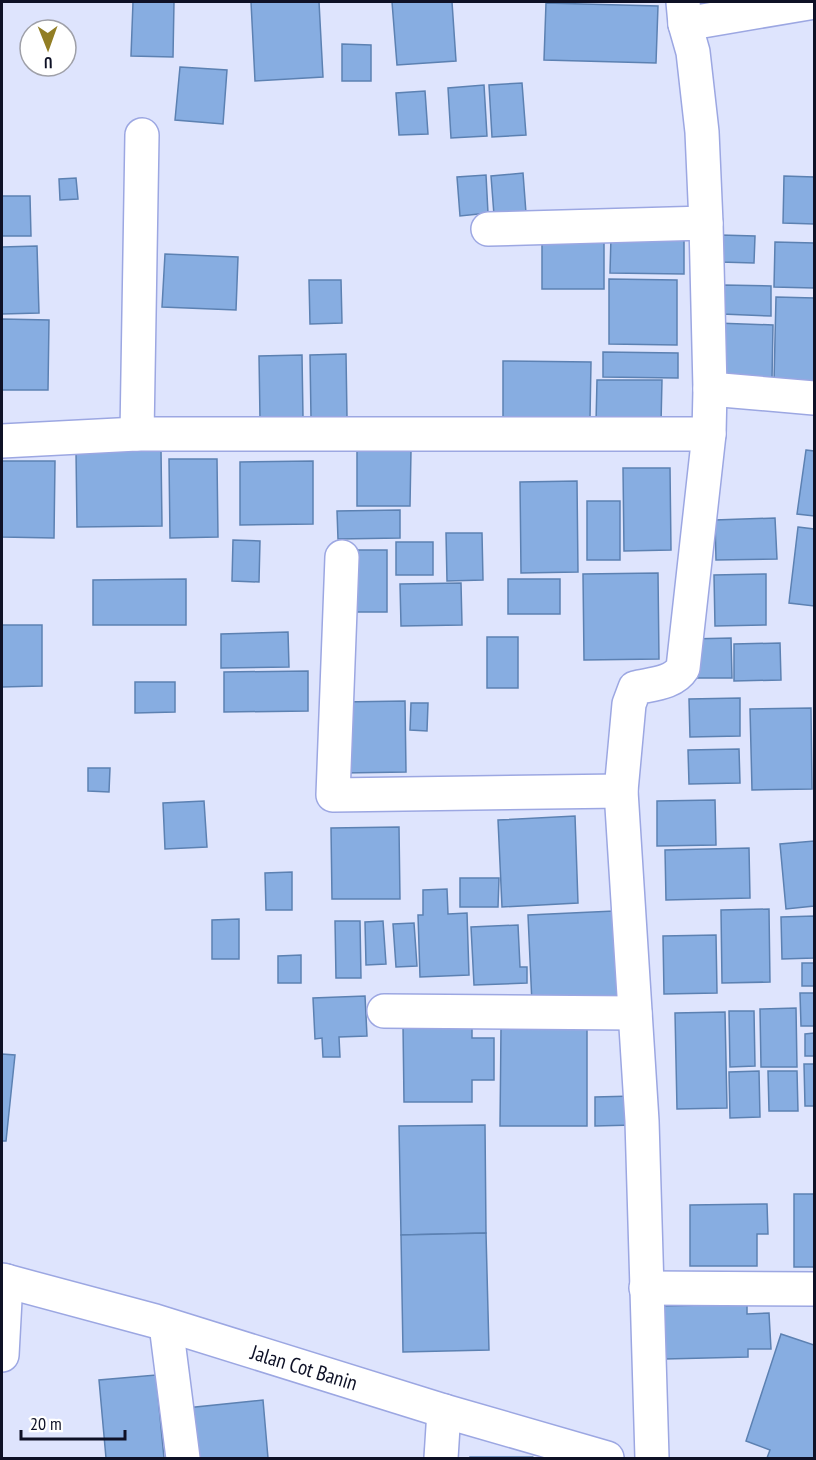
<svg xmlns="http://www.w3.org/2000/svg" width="816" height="1460" font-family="'PT Sans Narrow',sans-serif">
<rect width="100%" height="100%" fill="#dee4fd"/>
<!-- building -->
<g fill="#87ade1" stroke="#5c81b2" stroke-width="1.5">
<polygon points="133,2 174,2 173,57 131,56"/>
<polygon points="251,2 319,2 323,77 255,81"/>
<polygon points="392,2 452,2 456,61 397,65"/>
<polygon points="546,3 658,6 656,63 544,60"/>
<polygon points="342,44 371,45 371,81 342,81"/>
<polygon points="180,67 227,70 223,124 175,120"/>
<polygon points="522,83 526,135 492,137 489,85"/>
<polygon points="484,85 487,136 451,138 448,88"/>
<polygon points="425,91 428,134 399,135 396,93"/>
<polygon points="523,173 526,213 494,215 491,176"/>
<polygon points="486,175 488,213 460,216 457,177"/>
<polygon points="784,176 814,177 814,224 783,223"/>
<polygon points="76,178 78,199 60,200 59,179"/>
<polygon points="2,196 30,196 31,236 2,236"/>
<polygon points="720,235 755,236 754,263 720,262"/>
<polygon points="611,236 684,236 684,274 610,273"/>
<polygon points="542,241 604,242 604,289 542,289"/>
<polygon points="775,242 814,243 814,288 774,287"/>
<polygon points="37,246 39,313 2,314 2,247"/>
<polygon points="165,254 238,257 236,310 162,307"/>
<polygon points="609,279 677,280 677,345 609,344"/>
<polygon points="309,280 341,280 342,323 310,324"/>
<polygon points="723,285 771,286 771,316 722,314"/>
<polygon points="776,297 814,298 814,383 774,382"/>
<polygon points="2,319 49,320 48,390 2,390"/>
<polygon points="716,323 773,325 772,379 714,378"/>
<polygon points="603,352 678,353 678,378 603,377"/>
<polygon points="346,354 347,418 311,418 310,355"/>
<polygon points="302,355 303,418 260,419 259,356"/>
<polygon points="503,361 591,362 590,418 503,417"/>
<polygon points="597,380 662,380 661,424 596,423"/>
<polygon points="161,450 162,526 77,527 76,451"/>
<polygon points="357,450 411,450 410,506 357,506"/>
<polygon points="806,450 814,451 814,516 797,514"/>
<polygon points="169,459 217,459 218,537 170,538"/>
<polygon points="2,461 55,461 54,538 2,537"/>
<polygon points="313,461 313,524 240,525 240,462"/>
<polygon points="623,468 670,468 671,550 624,551"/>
<polygon points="577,481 578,572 521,573 520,482"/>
<rect x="587" y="501" width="33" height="59"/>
<polygon points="400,510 400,538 338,539 337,511"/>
<polygon points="775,518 777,559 716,560 715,520"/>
<polygon points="798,527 814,529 814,606 789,603"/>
<polygon points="446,533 482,533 483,580 447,581"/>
<polygon points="233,540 260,541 259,582 232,581"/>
<rect x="396" y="542" width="37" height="33"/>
<polygon points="350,550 387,550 387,612 351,612"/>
<polygon points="658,573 659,659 584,660 583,574"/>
<polygon points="766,574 766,625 715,626 714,575"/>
<polygon points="186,579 186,625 93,625 93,580"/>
<rect x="508" y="579" width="52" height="35"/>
<polygon points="461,583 462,625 401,626 400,584"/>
<polygon points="2,625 42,625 42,686 2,687"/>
<polygon points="288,632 289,667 221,668 221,634"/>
<rect x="487" y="637" width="31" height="51"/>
<polygon points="731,638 732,678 690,678 689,639"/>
<polygon points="780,643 781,680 734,681 734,644"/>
<polygon points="308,671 308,711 224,712 224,672"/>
<polygon points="135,682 175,682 175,712 135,713"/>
<polygon points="740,698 740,736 690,737 689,699"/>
<polygon points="405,701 406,772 343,773 342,702"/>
<polygon points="411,703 428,703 427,731 410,730"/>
<polygon points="811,708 812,789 752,790 750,709"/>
<polygon points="739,749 740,783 689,784 688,750"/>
<polygon points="88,768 110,768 109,792 88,791"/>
<polygon points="715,800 716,845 657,846 657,801"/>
<polygon points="204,801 207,847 165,849 163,803"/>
<polygon points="575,816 578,903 502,907 498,820"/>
<polygon points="399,827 400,899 332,899 331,828"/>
<polygon points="814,841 814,906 786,909 780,844"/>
<polygon points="749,848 750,898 666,900 665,850"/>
<polygon points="292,872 292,910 266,910 265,873"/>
<polygon points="460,878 499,878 498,907 460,907"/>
<polygon points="447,889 448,914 467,913 469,975 420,977 418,915 423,915 423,890"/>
<polygon points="769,909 770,982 722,983 721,910"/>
<polygon points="614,911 618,1000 532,1004 528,915"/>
<polygon points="814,916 814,958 782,959 781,917"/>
<polygon points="239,919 239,959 212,959 212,920"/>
<polygon points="335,921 360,921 361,978 336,978"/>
<polygon points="383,921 386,964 366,965 365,922"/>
<polygon points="414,923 417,966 396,967 393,924"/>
<polygon points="518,925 520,967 527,967 527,983 474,985 471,927"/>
<polygon points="716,935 717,993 664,994 663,936"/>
<polygon points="301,955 301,983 278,983 278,956"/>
<rect x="802" y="963" width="12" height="23"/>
<polygon points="800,993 814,993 814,1026 801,1026"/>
<polygon points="365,996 367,1036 339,1037 340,1057 323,1057 322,1038 315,1039 313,998"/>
<polygon points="796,1008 797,1067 761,1067 760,1009"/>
<polygon points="729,1011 754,1011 755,1066 730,1067"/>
<polygon points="725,1012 727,1108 677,1109 675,1013"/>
<polygon points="403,1025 472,1025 472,1038 494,1038 494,1080 472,1080 472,1102 404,1102"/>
<polygon points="501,1028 587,1028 587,1126 500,1126"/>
<polygon points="814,1033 814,1056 805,1056 805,1034"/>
<polygon points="2,1054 15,1055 6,1141 2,1141"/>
<polygon points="804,1064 814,1064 814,1106 805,1106"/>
<polygon points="759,1071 760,1117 730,1118 729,1072"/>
<polygon points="768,1071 797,1071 798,1111 769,1111"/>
<polygon points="634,1096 634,1125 595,1126 595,1097"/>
<polygon points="485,1125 486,1233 401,1235 399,1126"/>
<rect x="794" y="1194" width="20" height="73"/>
<polygon points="767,1204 768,1234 757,1234 757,1266 690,1266 690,1205"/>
<polygon points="486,1233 489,1350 403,1352 401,1235"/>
<polygon points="747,1304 747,1314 769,1313 771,1349 748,1349 748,1357 665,1359 663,1306"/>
<polygon points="781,1334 814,1345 814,1458 767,1458 770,1450 746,1441"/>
<polygon points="156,1375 164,1458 106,1458 99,1380"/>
<polygon points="263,1400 268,1458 191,1458 186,1408"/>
<polygon points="470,1457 532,1457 531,1458 470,1458"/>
</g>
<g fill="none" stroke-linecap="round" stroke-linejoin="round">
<defs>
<g id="minor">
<polyline points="685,24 814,2"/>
<polyline points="142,135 137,434 709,434"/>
<polyline points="488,229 706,223"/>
<polyline points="710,389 814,398"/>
<polyline points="2,441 137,434"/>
<polyline points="342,557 333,795 621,791"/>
<polyline points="384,1011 635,1013"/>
<polyline points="2,1280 155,1321 444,1411 607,1458"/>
<polyline points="646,1288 814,1289"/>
<polyline points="166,1325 183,1458"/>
<polyline points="2,1355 6,1281"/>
<polyline points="441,1458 444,1411"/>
<path d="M 652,1458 L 642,1121 L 621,791 L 629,704 L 635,688 C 651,684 673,684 683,668 L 709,434 L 710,389 L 706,223 L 702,132 L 693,52 L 685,24 L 683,2"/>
</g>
</defs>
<!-- minor casing -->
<use href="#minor" stroke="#9ca7e2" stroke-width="36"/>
<!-- minor -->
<use href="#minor" stroke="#fff" stroke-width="33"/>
</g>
<g text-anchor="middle" stroke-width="4.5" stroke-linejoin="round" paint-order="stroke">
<!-- street labels -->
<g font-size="21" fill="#0e1126" stroke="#fff">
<text transform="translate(304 1368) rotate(17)" y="7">Jalan Cot Banin</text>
</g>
</g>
<!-- border -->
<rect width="816" height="1460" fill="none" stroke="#0e1126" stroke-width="6"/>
<!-- north arrow -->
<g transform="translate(48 48) rotate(179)"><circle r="28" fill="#ffffff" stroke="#9fa0a8" stroke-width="1.5"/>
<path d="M0-4.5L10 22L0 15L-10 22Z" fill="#927e24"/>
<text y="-9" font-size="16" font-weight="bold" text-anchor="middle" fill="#0e1126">U</text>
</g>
<!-- scale -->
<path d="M21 1430v9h104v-9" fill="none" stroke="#0e1126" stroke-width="3"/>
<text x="30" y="1430" font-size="18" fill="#0e1126" stroke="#ffffff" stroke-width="4.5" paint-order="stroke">20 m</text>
</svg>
